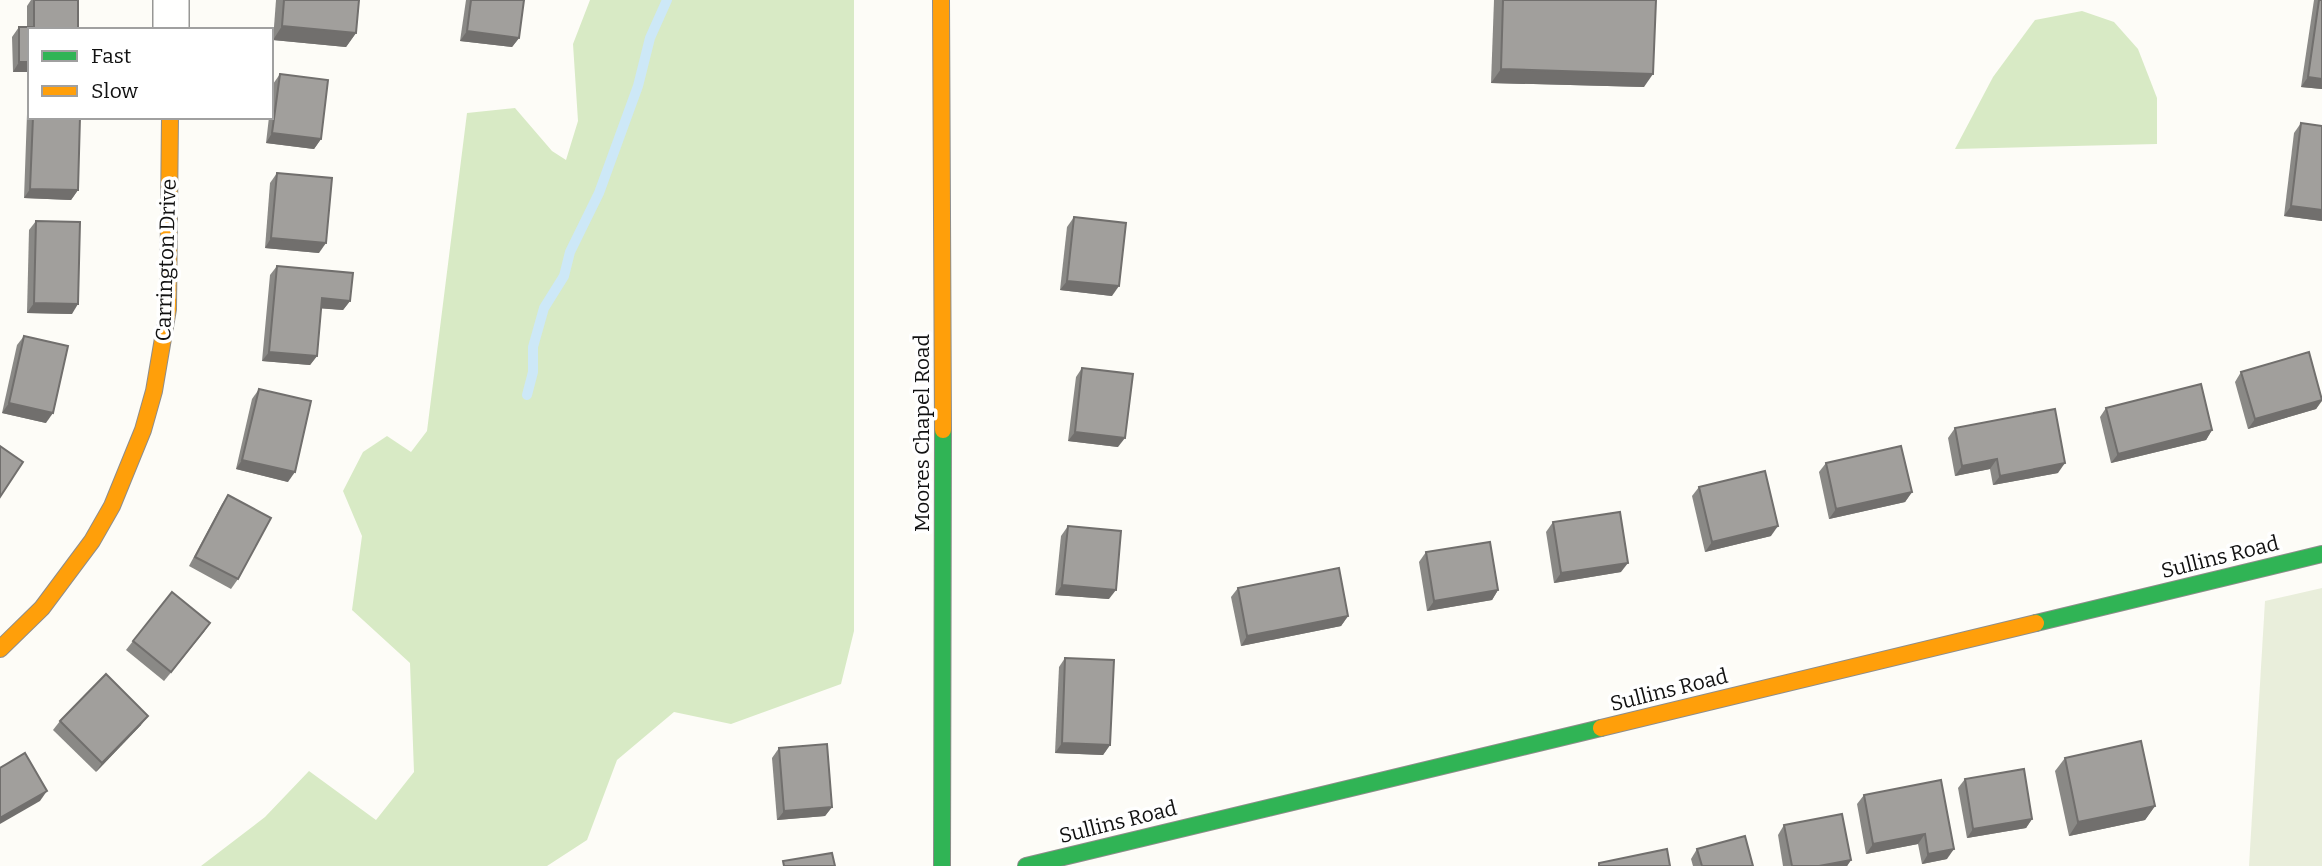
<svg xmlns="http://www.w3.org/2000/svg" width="2322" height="866" font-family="Bitter,serif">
<rect width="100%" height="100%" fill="#fdfcf7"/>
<!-- forest -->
<g fill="#d8eac5">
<polygon points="590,0 854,0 854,631 841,684 731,724 674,712 617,760 587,840 547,866 201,866 265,817 309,771 376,820 414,772 410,663 352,610 362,536 343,491 363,452 387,436 411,452 427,431 467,113 515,108 552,151 566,160 578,121 573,44"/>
<polygon points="2082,11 2114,22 2138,49 2157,98 2157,144 1955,149 1993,77 2035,20"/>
</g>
<!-- cemetery -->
<polygon fill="#e9eedb" points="2322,588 2322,866 2249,866 2265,601"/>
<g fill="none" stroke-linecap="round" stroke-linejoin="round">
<!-- stream -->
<polyline stroke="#cde8f7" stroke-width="10" points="527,395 533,372 533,347 544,308 564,276 570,252 599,193 638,86 650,38 667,0"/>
<defs>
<polyline id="street" points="171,30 171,0"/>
<g id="fast">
<polyline points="2036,623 2322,554"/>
<polyline points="942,866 943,430"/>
<polyline points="1026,866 1601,728"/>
</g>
<g id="slow">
<polyline points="941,0 943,430"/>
<polyline points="0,649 42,608 92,541 112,506 143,430 154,391 168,309 170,117"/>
<polyline points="1601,728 2036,623"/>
</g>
</defs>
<!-- street casing -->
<use href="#street" stroke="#979795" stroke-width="38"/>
<!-- fast casing -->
<use href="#fast" stroke="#8e8d8b" stroke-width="18"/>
<!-- slow casing -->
<use href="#slow" stroke="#8e8d8b" stroke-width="18"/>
<!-- street -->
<use href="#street" stroke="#fffffe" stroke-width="35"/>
<!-- fast -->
<use href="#fast" stroke="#30b455" stroke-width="16"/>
<!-- slow -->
<use href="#slow" stroke="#ff9f0a" stroke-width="16"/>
</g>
<!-- wall -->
<g fill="#8a8986">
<polygon points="31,0 78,0 30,30 30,72 13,72 12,37 19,27 27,27 27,6"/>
<polygon points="276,0 359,0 356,33 346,47 273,40"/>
<polygon points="466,0 524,0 519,38 512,47 460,41"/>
<polygon points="1494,0 1656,0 1644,87 1491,83"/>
<polygon points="2314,0 2322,0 2322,89 2301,87"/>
<polygon points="280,74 321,139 314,149 266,143 269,117 271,117 271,96 273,84"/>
<polygon points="30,110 30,117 80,117 78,190 71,200 24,198 27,114"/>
<polygon points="2301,123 2322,126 2322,221 2284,216 2294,133"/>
<polygon points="277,173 319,253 265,248 270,183"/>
<polygon points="1074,217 1112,296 1060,290 1067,227"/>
<polygon points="36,221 72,314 27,313 29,230"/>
<polygon points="277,266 350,301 343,310 321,308 317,356 310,365 262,361 270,275"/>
<polygon points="24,336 46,423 2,413 17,345"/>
<polygon points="1082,368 1118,447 1068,441 1076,377"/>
<polygon points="2241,372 2322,397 2322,401 2316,409 2248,429 2235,382"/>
<polygon points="259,389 288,482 236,469 252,399"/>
<polygon points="2106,408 2212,430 2206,440 2111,463 2100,417"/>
<polygon points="1955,428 2058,473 1993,485 1990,469 1955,476 1948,438"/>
<polygon points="1826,463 1912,492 1905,502 1829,519 1819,472"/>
<polygon points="1699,487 1771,536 1705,552 1692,496"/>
<polygon points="228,495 238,579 231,589 189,566 222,504"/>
<polygon points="1553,522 1621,572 1554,583 1546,532"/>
<polygon points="1068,526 1109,599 1055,595 1061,536"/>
<polygon points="1426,552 1498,590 1492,600 1427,611 1419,562"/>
<polygon points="1238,588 1348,616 1341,626 1241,646 1231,597"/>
<polygon points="210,623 164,681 126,650 133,641"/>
<polygon points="1065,658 1110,745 1103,755 1055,753 1059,667"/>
<polygon points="60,721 141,725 96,772 53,730"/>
<polygon points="779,748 832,807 825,816 777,820 772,758"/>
<polygon points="2065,758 2155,806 2145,820 2069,836 2055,771"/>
<polygon points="1965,779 2032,819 2026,828 1967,838 1958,788"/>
<polygon points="1941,780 1947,859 1922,864 1918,844 1866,854 1857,804 1864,795"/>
<polygon points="1784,825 1851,860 1847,866 1783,866 1778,835"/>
<polygon points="1697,849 1753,866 1693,866 1691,859"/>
</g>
<!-- shaded-wall -->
<g fill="#716f6d">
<polygon points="282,26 356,33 346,47 273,40"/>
<polygon points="467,31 519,38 512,47 460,41"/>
<polygon points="19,62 30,62 30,72 13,72"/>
<polygon points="1501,69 1653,74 1644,87 1491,83"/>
<polygon points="2308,77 2322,79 2322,89 2301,87"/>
<polygon points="272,133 321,139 314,149 266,143"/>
<polygon points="30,189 78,190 71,200 24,198"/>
<polygon points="2291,206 2322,210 2322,221 2284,216"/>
<polygon points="271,238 326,243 319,253 265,248"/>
<polygon points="1067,281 1119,286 1112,296 1060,290"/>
<polygon points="322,298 350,301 343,310 315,308"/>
<polygon points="34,303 78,304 72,314 27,313"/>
<polygon points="269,352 317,356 310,365 262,361"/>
<polygon points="2322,400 2316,409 2248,429 2255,419"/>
<polygon points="9,403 53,413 46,423 2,413"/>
<polygon points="2212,430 2206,440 2111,463 2118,454"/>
<polygon points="1075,432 1125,438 1118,447 1068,441"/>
<polygon points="1997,459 1990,469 1955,476 1962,466"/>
<polygon points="242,460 295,472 288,482 236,469"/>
<polygon points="2065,463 2058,473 1993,485 2000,476"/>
<polygon points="1912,492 1905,502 1829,519 1836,509"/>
<polygon points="1778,526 1771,536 1705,552 1712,542"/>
<polygon points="1628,563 1621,572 1554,583 1561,573"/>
<polygon points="1062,585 1116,590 1109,599 1055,595"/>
<polygon points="1498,590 1492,600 1427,611 1434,601"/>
<polygon points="1348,616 1341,626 1241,646 1247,636"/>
<polygon points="210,623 204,632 164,681 171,672"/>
<polygon points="148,716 141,725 96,772 102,763"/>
<polygon points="1062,743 1110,745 1103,755 1055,753"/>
<polygon points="47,791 40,801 0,824 0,818"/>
<polygon points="2155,806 2145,820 2069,836 2078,822"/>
<polygon points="832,807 825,816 777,820 784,811"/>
<polygon points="2032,819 2026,828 1967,838 1973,829"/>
<polygon points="1925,834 1918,844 1866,854 1873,844"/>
<polygon points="1954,849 1947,859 1922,864 1928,854"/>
<polygon points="1851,860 1847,866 1819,866"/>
</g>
<!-- building -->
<g fill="#a19f9c" stroke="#716f6d" stroke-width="2">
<polygon points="34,0 78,0 78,30 30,30 30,62 19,62 19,27 34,27"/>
<polygon points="284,0 359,0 356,33 282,26"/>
<polygon points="471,0 524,0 519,38 467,31"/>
<polygon points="1503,0 1656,0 1653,74 1501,69"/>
<polygon points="2319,0 2322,0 2322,79 2308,77"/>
<polygon points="280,74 328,80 321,139 272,133"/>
<polygon points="33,117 80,117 78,190 30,189"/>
<polygon points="2301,123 2322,126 2322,210 2291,206"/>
<polygon points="277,173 332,178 326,243 271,238"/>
<polygon points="1074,217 1126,223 1119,286 1067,281"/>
<polygon points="36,221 80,222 78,304 34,303"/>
<polygon points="277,266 353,273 350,301 322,298 317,356 269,352"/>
<polygon points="24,336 68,346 53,413 9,403"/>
<polygon points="2309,352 2322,400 2255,419 2241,372"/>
<polygon points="1082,368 1133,374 1125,438 1075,432"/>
<polygon points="2201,384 2212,430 2118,454 2106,408"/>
<polygon points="259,389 311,401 295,472 242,460"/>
<polygon points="2055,409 2065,463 2000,476 1997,459 1962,466 1955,428"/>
<polygon points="0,446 23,462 0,497"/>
<polygon points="1901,446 1912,492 1836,509 1826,463"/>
<polygon points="1765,471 1778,526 1712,542 1699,487"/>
<polygon points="228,495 271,518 238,579 195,557"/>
<polygon points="1620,512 1628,563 1561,573 1553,522"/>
<polygon points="1068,526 1121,531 1116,590 1062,585"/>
<polygon points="1490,542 1498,590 1434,601 1426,552"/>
<polygon points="1339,568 1348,616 1247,636 1238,588"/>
<polygon points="172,592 210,623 171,672 133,641"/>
<polygon points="1065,658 1114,660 1110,745 1062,743"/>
<polygon points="106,674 148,716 102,763 60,721"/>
<polygon points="2141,741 2155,806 2078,822 2065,758"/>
<polygon points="827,744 832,807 784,811 779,748"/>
<polygon points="25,753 47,791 0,818 0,768"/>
<polygon points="2024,769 2032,819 1973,829 1965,779"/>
<polygon points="1941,780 1954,849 1928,854 1925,834 1873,844 1864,795"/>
<polygon points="1842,814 1851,860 1819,866 1792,866 1784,825"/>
<polygon points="1745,836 1753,866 1702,866 1697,849"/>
<polygon points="1667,849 1670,866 1599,866 1599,863"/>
<polygon points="832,853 835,866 784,866 783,861"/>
</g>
<g text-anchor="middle" stroke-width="7" stroke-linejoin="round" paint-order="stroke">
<!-- street labels -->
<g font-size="21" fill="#111" stroke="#fff">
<text transform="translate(166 260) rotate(-88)" y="7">Carrington Drive</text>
<text transform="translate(922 433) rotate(-90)" y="7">Moores Chapel Road</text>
<text transform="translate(2220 557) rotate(-14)" y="7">Sullins Road</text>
<text transform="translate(1669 690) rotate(-14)" y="7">Sullins Road</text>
<text transform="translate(1118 822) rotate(-14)" y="7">Sullins Road</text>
</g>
</g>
<!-- legend -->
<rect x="28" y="28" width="245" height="91" fill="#ffffff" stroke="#a0a0a0" stroke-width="2"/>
<rect x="42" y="51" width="35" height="10" fill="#30b455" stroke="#a0a0a0" stroke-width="2"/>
<text x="91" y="63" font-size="21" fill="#111111">Fast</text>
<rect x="42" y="86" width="35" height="10" fill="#ff9f0a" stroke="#a0a0a0" stroke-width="2"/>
<text x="91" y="98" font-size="21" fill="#111111">Slow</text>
</svg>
